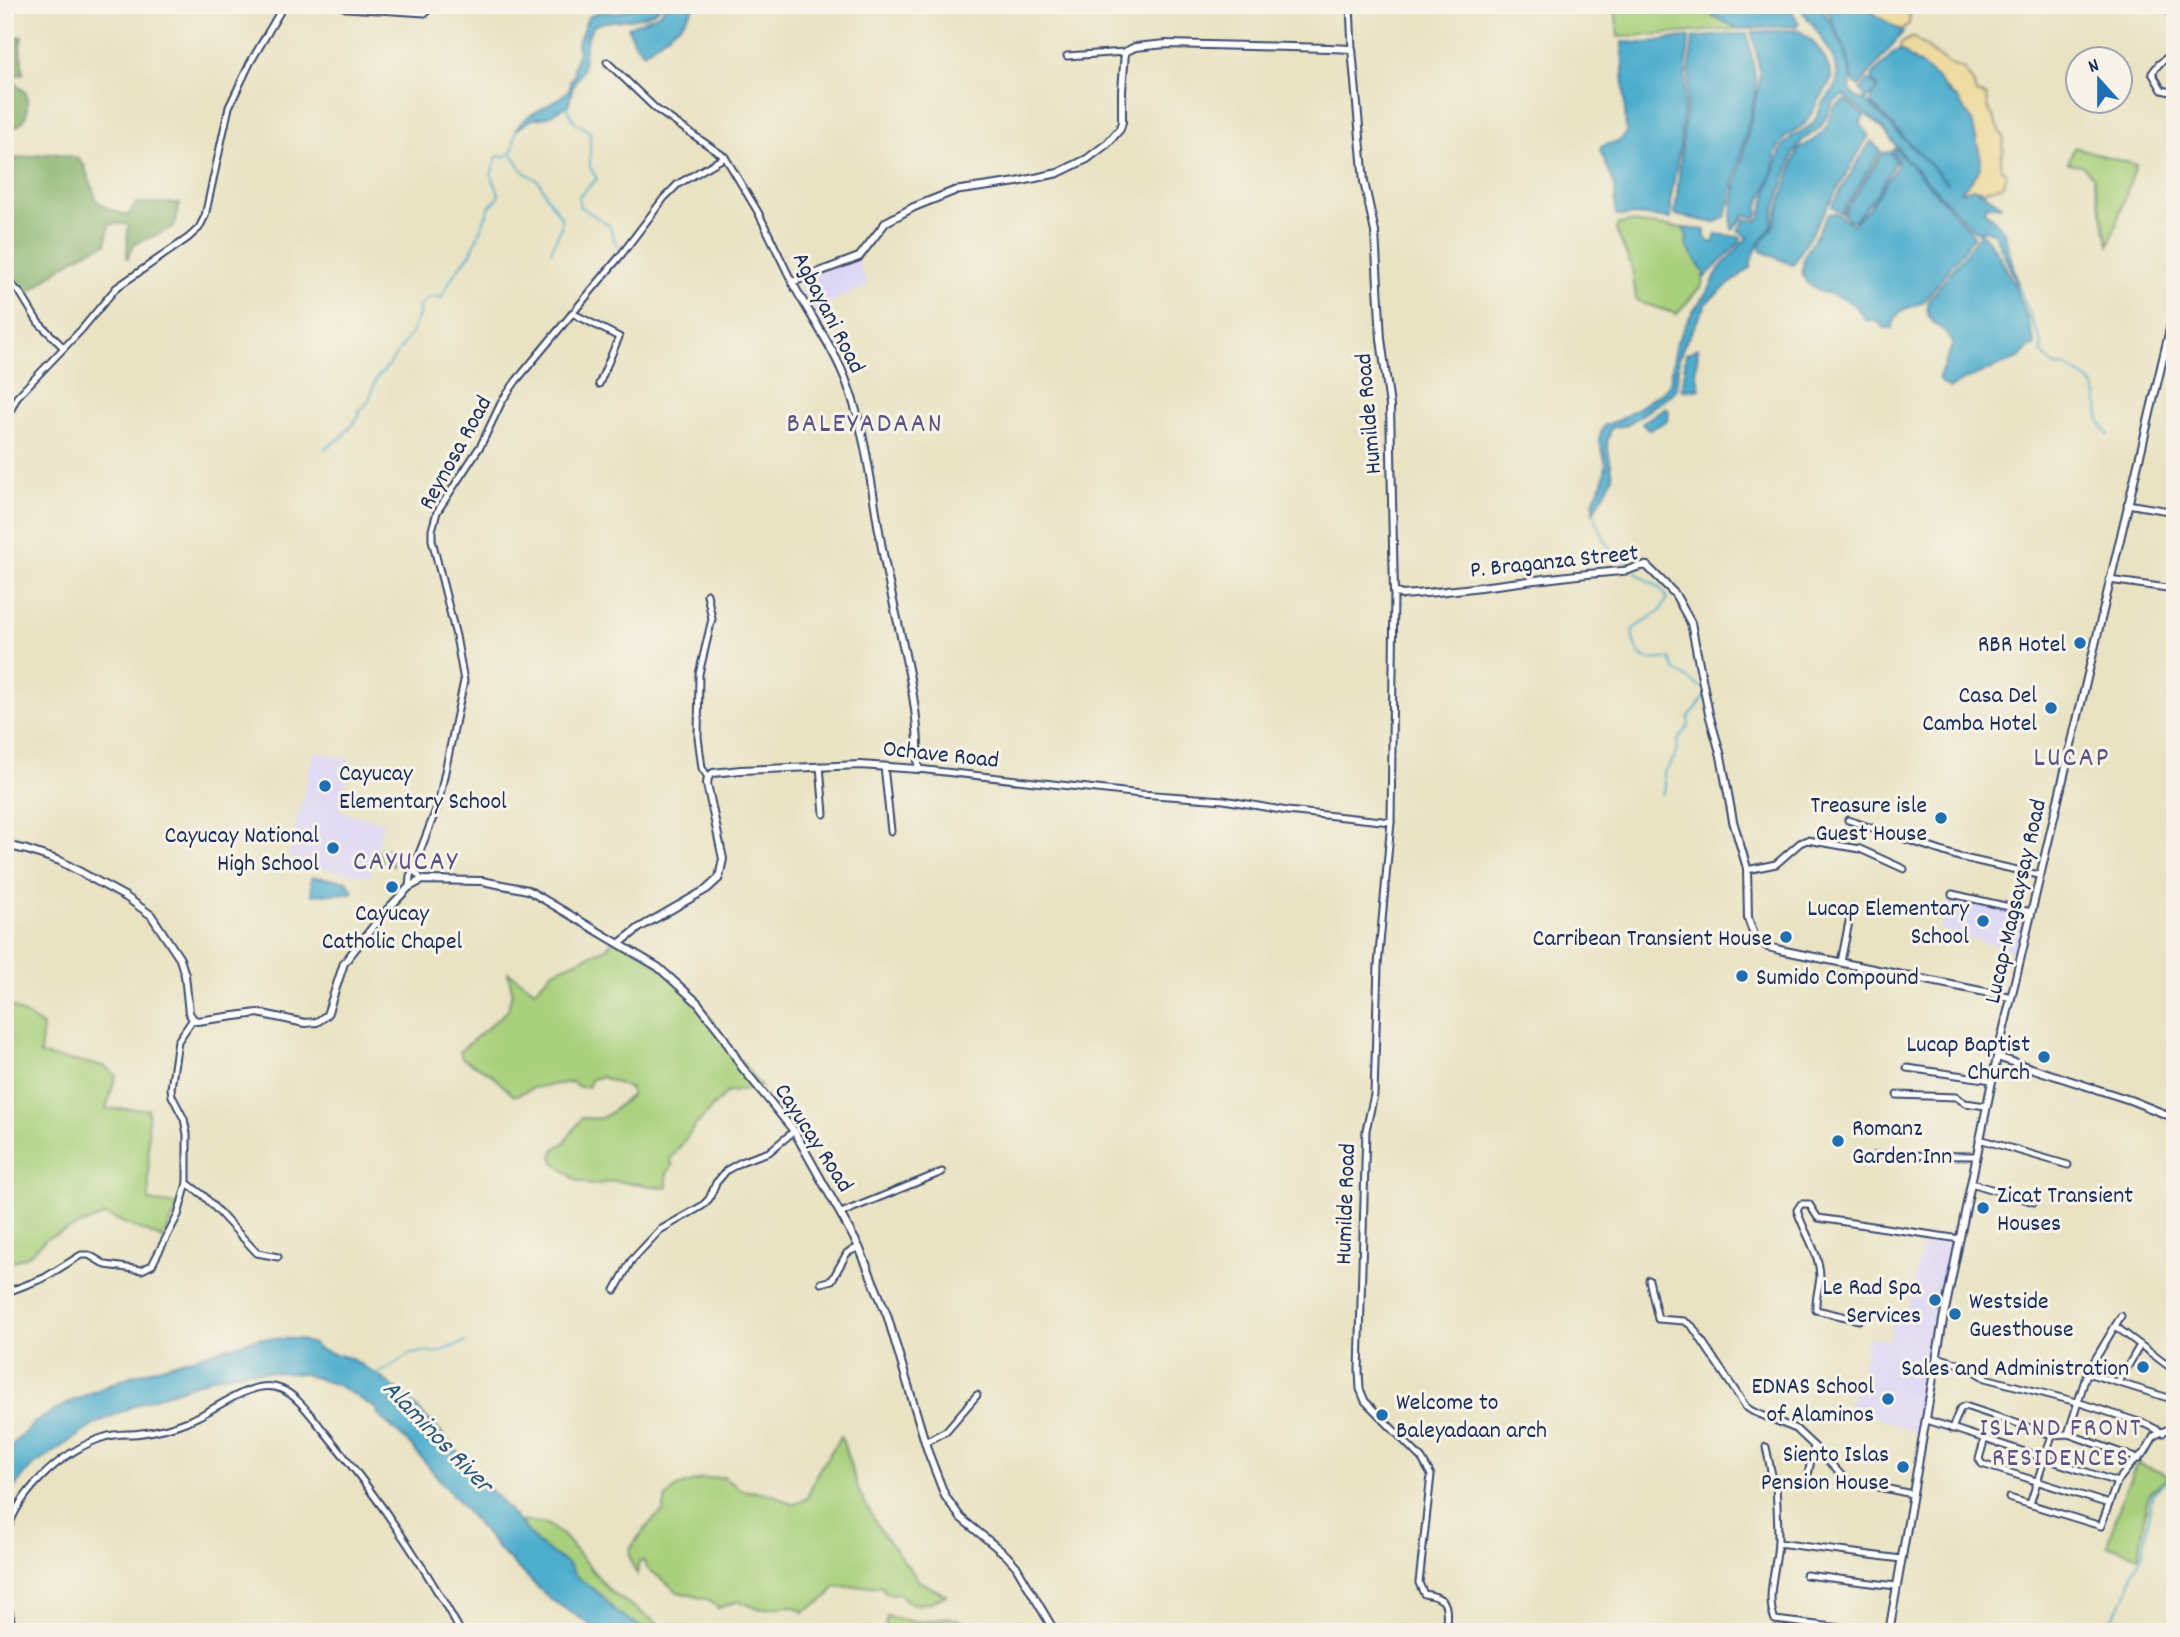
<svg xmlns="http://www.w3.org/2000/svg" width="2180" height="1637" font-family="Dekko,sans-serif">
<rect width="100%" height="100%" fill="#f7f3e8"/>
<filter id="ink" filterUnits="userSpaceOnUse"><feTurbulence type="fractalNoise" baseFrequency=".0143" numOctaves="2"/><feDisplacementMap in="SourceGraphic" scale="14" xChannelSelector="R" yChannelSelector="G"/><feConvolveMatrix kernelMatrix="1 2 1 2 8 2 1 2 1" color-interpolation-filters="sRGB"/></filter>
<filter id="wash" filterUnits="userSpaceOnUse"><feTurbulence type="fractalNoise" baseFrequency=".00686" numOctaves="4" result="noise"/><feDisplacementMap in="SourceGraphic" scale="28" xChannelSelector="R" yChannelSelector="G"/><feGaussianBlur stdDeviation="1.57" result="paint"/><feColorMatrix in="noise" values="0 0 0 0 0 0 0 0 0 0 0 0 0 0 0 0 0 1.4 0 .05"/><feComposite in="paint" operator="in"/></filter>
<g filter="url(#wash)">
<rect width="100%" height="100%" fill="#e9e3c3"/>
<!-- built -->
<g fill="#dcd6f6">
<polygon points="857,259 868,286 812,310 795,280"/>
<polygon points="314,751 351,760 340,811 384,822 370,876 321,868 293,860 288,856"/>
<polygon points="1951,894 2027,912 2016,952 1939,929"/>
<polygon points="1924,1235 1957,1239 1917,1434 1848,1406 1862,1367 1868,1336 1889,1340 1893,1316 1906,1316"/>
</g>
<!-- green -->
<g fill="#a9d07b" stroke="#62806c" stroke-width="2">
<polygon points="1615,5 1699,5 1714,17 1739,29 1618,37"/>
<polygon points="2074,147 2136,165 2109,245 2093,176 2081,165 2068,163"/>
<polygon points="1630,222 1683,228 1687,236 1686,245 1704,273 1702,285 1677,314 1642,303 1636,299 1632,268 1616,230 1618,224"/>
<polygon points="381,848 396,852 393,866 378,862"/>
<path d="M 614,939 L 646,955 L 685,987 L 704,1008 L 727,1044 L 761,1087 L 726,1093 L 695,1126 L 670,1160 L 673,1165 L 667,1173 L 667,1188 L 616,1181 L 592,1185 L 576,1180 L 555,1163 L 552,1156 L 555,1149 L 564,1143 L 582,1118 C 588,1118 595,1119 601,1118 C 613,1114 620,1102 631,1096 L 631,1089 L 602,1077 L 592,1079 L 588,1087 L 579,1087 L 572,1082 L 533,1088 L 514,1096 L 491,1074 L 462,1058 L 460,1051 L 508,1010 L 512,991 L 508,972 L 535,990 L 553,971 L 607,948 Z"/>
<polygon points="5,1002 43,1026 40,1055 104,1066 116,1075 106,1109 148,1109 149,1201 179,1205 163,1239 105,1215 47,1238 28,1256 5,1264"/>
<path d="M 841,1436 L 860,1494 L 880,1530 L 920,1582 L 946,1595 C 931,1603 911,1611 900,1594 L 886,1593 L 882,1587 C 866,1585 851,1588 835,1586 C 829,1600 816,1603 804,1612 L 792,1606 L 758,1609 L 739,1601 L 718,1608 L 710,1600 L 678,1592 L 646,1567 L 644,1561 L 639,1562 L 637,1574 C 625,1554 628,1549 642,1533 C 649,1524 653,1518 663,1512 L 666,1498 L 676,1487 L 701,1479 L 723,1477 L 742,1490 L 772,1494 L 793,1505 L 807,1498 L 817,1473 Z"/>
<polygon points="2137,1463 2170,1476 2151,1491 2147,1501 2139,1556 2107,1545 2125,1490"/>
<polygon points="527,1521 547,1524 563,1536 610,1591 670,1632 649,1632 615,1611 602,1596 574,1575 569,1565 538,1544 520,1522"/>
<polygon points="887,1616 909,1621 924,1622 948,1617 997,1632 952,1629 939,1632 884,1632"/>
</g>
<!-- forest -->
<g fill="#86b26b" stroke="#507064" stroke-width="2">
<path d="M 5,36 L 22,37 L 20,45 L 23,74 L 14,76 L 13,81 L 26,93 C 29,114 28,125 5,131 Z"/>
<path d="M 54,153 L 77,158 L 84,165 L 97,201 L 107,208 L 128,216 L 136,203 L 180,203 L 174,227 L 135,244 L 127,259 L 128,224 L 109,224 L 106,244 C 75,255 52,273 27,295 L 5,274 L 5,160 Z"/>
</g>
<!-- sand -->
<g fill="#eeda9e" stroke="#84847e" stroke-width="2">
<path d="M 1867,5 L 1905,5 L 1910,15 L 1909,24 L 1901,30 C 1888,24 1876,17 1867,5 Z"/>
<path d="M 1913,37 L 1949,64 L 1963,69 L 1973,82 L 1976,93 L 1987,96 L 1988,107 L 2004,138 L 2003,152 L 2001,155 L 2001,168 L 2007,174 L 2004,185 L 1984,191 L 1972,188 L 1969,190 L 1960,190 C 1982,173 1982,171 1977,144 C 1969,100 1934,78 1901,50 L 1900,44 Z"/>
</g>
<!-- water -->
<g fill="#4eadcd" stroke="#346e96" stroke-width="2">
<path d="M 639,5 L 662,5 C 644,26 602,16 592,28 C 584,39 585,58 582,70 C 581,75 576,79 574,84 C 571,91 571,98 568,105 L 547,117 L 533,119 L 516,130 C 527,110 555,107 570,88 L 570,80 L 575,74 L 573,68 L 579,52 L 577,45 L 588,17 L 600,12 L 617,13 Z"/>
<polygon points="667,5 693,5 693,9 681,24 644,53 633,41 628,27 659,14"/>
<polygon points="1699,5 1789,5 1799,24 1796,26 1739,29 1713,16"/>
<path d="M 1797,5 L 1820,5 C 1834,29 1855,62 1850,90 L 1857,98 L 1865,100 L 1949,184 L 1871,103 L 1871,97 L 1878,88 L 1872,79 L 1873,75 L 1894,52 L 1901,50 L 1936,77 L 1950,95 L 1957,98 L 1972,121 L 1981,159 L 1979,170 L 1972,180 L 1960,191 L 1966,191 L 1972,188 L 1979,190 L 2001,205 L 2000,207 L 1986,205 L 1984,210 L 2003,229 L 2019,288 L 1994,233 L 1984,229 L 1979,233 L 1973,229 L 1907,160 L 1884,130 L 1844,95 L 1833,103 L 1821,127 L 1803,140 L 1794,153 L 1775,210 L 1771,228 L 1759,243 L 1751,261 L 1751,267 L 1708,301 L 1684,345 L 1679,358 L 1677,386 L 1673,393 L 1627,425 L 1611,428 L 1607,443 L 1613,477 C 1607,488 1602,500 1593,511 L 1594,498 L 1603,482 L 1606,464 L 1599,439 L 1602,430 L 1605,425 L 1619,420 L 1664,391 L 1670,383 L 1676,344 L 1692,313 L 1711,286 L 1719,269 L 1748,237 L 1738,231 L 1745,219 L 1757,221 L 1760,219 C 1765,202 1776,154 1786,142 C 1793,133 1805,132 1813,123 C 1817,118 1819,110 1823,104 C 1827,96 1835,90 1837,81 C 1842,61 1810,20 1797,5 Z"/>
<polygon points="1825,5 1867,5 1874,14 1903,32 1859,86 1854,83 1847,54"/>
<path d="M 1798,30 C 1816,40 1828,60 1832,79 L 1805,124 L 1785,137 L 1776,152 L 1771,177 L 1759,205 L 1757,218 L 1745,215 L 1733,230 L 1731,226 L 1734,196 L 1759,84 L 1760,72 L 1752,32 Z"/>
<polygon points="1747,33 1756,80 1755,95 1726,216 1715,223 1675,215 1693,38"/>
<polygon points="1684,37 1689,38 1680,146 1671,197 1671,219 1635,215 1616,216 1615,186 1600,150 1602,146 1621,140 1626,133 1622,42 1644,43"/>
<polygon points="1868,80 1874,84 1877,89 1867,99 1860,90"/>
<polygon points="1846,100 1864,116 1860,123 1869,135 1793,265 1761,251 1760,245 1773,227 1798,150 1821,135 1827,126 1834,108"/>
<polygon points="1871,141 1881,151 1841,213 1832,207 1833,203"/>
<path d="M 1895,148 L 1971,231 L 1974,236 L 1924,301 C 1908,312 1900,302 1892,328 L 1885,328 L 1876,321 L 1866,320 L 1854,304 L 1833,294 L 1821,292 L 1811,285 L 1806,282 L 1802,272 L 1804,257 L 1828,214 L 1835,213 L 1853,224 L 1868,209 L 1897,166 L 1898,159 L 1892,151 Z"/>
<polygon points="1890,152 1896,160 1879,191 1855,220 1850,220 1843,214 1883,153"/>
<polygon points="1683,228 1705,230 1705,237 1709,242 1713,243 1716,234 1741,237 1740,242 1703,279 1704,273 1686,245 1687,236"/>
<path d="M 1980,234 L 1983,234 C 2004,256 2029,314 2035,345 L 2027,349 L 2019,358 L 1964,380 L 1950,388 L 1941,382 L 1939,377 L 1953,344 C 1948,328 1921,323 1928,301 Z"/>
<polygon points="1698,348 1696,372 1700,389 1682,390 1686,354"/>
<polygon points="1666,407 1669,412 1667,421 1648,430 1642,423"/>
<polygon points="315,877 347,881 353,891 351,893 312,895 311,878"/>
<polygon points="259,1338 297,1339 313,1344 320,1350 350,1358 382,1378 405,1396 444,1436 538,1544 569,1565 575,1575 602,1596 615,1611 649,1632 602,1632 550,1599 500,1551 406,1440 380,1417 375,1408 337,1385 304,1374 249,1371 215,1377 140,1403 97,1423 31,1467 5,1499 5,1452 35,1422 68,1403 128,1377"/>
</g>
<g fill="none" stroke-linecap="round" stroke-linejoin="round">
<!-- stream -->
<g stroke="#4eadcd" stroke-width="2">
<polyline points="566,106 574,121 590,132 590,167 597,179 579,196 579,206 609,225 619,252"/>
<polyline points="512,154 524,172 539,181 547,197 561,217 561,227 551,251"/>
<path d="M 2019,288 L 2042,344 L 2041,352 L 2053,365 L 2060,367 L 2064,365 C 2072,372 2091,378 2095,389 C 2102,407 2093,418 2109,435"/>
<path d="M 324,449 L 341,438 L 360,415 L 359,411 L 369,401 L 376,379 L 390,364 L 414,329 L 414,325 L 420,313 L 418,309 C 424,301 431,294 441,298 L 454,274 L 471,253 L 490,206 L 498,198 L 499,193 L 491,175 L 497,157 L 509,155 L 513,149 L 516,130"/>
<path d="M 1594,511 C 1594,517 1608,548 1612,553 C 1618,559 1626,561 1632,566"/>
<path d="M 1635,571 C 1645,583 1664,584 1667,600 L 1660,611 L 1633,629 C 1632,639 1635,655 1647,659 C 1654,661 1662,658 1670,659 L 1675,670 L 1700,687"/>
<path d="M 1662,794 L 1665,788 L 1664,772 C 1674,761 1677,754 1678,740 L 1689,726 L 1688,717 L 1696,709 L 1704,697"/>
<polyline points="377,1375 411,1354 424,1352 436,1353 466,1342"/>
<polyline points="2115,1632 2112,1619 2129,1590 2133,1571 2143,1554 2151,1500 2153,1493 2175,1473"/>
</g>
</g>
</g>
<g filter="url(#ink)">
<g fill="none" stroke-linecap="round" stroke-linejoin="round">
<defs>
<g id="minor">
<polyline points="339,5 346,8 426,13"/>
<polyline points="1350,5 1352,49"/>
<polyline points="2163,5 2175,17"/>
<polyline points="2175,51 2159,64 2152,73 2162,90 2175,93"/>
<polyline points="1067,56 1125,52"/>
<polyline points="607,62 656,109 725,157 758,212 792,282"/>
<polyline points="5,279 21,294 38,322 64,348"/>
<polyline points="572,313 619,337 599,384"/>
<polyline points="5,428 7,418 17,397 82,329 116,288 188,238 199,228 205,216 229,107 250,63 284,5"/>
<polyline points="2127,504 2175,512"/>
<polyline points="2109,580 2175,589"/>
<path d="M 1394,592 L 1391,822 L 1378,965 L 1374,1095 L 1366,1130 L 1359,1371 L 1360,1389 L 1365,1401 L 1422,1459 L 1431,1475 L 1419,1583 L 1424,1594 C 1452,1598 1446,1608 1446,1632"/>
<polyline points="707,594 712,619 699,674 698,737 702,768 708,777"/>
<polyline points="820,766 824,814"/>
<polyline points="884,766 891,831"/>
<polyline points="918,769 1141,794 1224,800 1287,811 1391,822"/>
<polyline points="1848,820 1959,857 2039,875"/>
<polyline points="1747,870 1776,864 1800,843 1807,840 1860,849 1904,869"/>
<polyline points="422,880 413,869 438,805 464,681 456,636 432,540 432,530 437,512 481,445 502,401 516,381 621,255 664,198 678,184 725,157"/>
<polyline points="409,887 410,876 413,869"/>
<polyline points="1952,894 2031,912"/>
<polyline points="1841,962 1852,907"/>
<polyline points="1907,1068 1992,1080"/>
<polyline points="1897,1095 1956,1097 1965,1103 1986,1106"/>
<polyline points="1979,1139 2068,1165"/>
<polyline points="1876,1155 1976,1156"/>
<polyline points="187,1183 203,1195 257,1253 278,1257"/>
<polyline points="1971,1183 2034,1202"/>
<polyline points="841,1213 942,1172"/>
<polyline points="1649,1280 1658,1319 1684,1321 1692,1326 1746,1407 1752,1411 1796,1429 1814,1446"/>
<polyline points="821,1283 832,1280 847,1253 859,1247"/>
<polyline points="615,1290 631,1261 660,1230 702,1206 709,1199 716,1183 727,1170 743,1161 769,1152 794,1131"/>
<polyline points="5,1293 44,1278 81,1255 89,1255 106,1265 127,1268 142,1270 152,1265 178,1215 187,1183 187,1134 184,1119 172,1096 171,1088 178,1041 193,1019"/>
<path d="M 1859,1320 L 1816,1310 C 1815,1299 1819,1288 1820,1277 C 1820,1253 1804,1233 1797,1210 L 1801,1204 L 1809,1204 L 1818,1218 L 1960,1239"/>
<polyline points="2115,1326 2175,1371"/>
<polyline points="1937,1357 1966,1366 1985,1378 2077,1402 2148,1425 2163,1433"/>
<polyline points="2087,1373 2175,1400"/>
<polyline points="2119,1382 2140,1345"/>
<polyline points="1927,1420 2117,1482"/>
<polyline points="1952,1429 1960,1409 1965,1406 2052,1435 2068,1434 2139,1459"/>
<polyline points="2068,1434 2087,1373 2121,1316"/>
<polyline points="1985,1438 1979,1459 1982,1464 2109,1504"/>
<polyline points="925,1442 946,1431 977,1395"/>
<polyline points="1766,1447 1773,1480 1777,1484"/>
<polyline points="2009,1498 2101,1526 2117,1482 2133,1462 2145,1452 2154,1436 2170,1428 2175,1420"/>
<polyline points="2030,1504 2052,1435"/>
<polyline points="1778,1543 1901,1559"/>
<path d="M 5,1545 C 8,1499 63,1449 105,1437 C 117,1433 130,1435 142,1433 C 158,1431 173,1427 188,1421 C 214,1412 252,1377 281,1389 C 297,1395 312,1417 323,1430 C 375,1493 421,1560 461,1632"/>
<polyline points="1806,1575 1896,1586"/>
<polyline points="5,1588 13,1632"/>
<path d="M 1875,1632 L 1775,1620 C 1765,1598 1777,1566 1778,1542 C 1778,1523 1777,1504 1776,1485 L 1780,1483 L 1806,1484 L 1814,1446 L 1846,1480 L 1912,1494"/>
</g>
<g id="tertiary">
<polyline points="5,845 27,850 60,861 126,897 151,915 180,959 185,975 189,1013 193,1019 197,1021 258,1013 305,1023 317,1022 327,1015 344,963 384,913 409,887 422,880 482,881 528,890 658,967 697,1002 721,1033 741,1066 794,1131 859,1247 887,1315 928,1452 945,1496 961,1518 1006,1555 1016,1566 1055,1632"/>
<path d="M 620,943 L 639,928 L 707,889 L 719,878 L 723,859 L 707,784 L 708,777 L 713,773 L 741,770 L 860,765 L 918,769 C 921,700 898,631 885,564 C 873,505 869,443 848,386 C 835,349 810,316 792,282 L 859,257 L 886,222 L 914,207 L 954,191 L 1017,182 L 1058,173 L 1087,159 L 1108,143 L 1120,129 L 1122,122 L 1122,91 L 1125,52 L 1135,47 L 1166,44 L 1329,48 L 1352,49 L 1364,182 L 1375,232 L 1381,339 L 1390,406 L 1394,592 L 1402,595 C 1476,590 1548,576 1622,571 C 1631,571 1638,564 1647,566 L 1675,594 L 1691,623 L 1709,714 L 1721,756 L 1733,821 L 1747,868 L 1748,918 L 1755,938 L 1768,947 L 1780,950 L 2010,997"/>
<polyline points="1997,1057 2130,1100 2175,1118"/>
<polyline points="1889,1632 1943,1320 1997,1057 2175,308"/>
</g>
</defs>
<!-- minor casing -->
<use href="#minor" stroke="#3a4a6d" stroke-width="9"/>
<!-- tertiary casing -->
<use href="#tertiary" stroke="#3a4a6d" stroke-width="10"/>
<!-- minor -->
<use href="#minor" stroke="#fff" stroke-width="5"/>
<!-- tertiary -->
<use href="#tertiary" stroke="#fff" stroke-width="6"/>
</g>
</g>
<!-- markers -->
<g fill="#1f6fb2" stroke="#f7f3e8" stroke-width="2.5">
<circle cx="2080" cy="643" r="7"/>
<circle cx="2051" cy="708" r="7"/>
<circle cx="325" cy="786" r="7"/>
<circle cx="1941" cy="818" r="7"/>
<circle cx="333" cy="848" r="7"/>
<circle cx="392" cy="887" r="7"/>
<circle cx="1983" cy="921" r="7"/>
<circle cx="1786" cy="937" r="7"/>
<circle cx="1742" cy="976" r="7"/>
<circle cx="2044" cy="1057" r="7"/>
<circle cx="1838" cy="1141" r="7"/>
<circle cx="1983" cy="1208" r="7"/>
<circle cx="1935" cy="1300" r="7"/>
<circle cx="1955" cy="1314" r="7"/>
<circle cx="2143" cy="1367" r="7"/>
<circle cx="1888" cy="1399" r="7"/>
<circle cx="1382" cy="1415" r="7"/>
<circle cx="1903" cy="1467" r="7"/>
</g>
<g text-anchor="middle" stroke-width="6" stroke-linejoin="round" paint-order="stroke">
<!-- street labels -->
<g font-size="24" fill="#1b2f5e" stroke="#f7f3e8">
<text transform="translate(830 312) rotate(63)" y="8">Agbayani Road</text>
<text transform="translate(1367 414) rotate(-95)" y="8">Humilde Road</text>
<text transform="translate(454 452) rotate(-61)" y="8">Reynosa Road</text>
<text transform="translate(1554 560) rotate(-6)" y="8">P. Braganza Street</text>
<text transform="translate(941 753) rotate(6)" y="8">Ochave Road</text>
<text transform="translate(2014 901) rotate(-77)" y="8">Lucap-Magsaysay Road</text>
<text transform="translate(815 1137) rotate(57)" y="8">Cayucay Road</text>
<text transform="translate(1344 1204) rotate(-88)" y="8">Humilde Road</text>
</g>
<!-- poi labels -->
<g font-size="24" fill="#1b2f5e" stroke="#f7f3e8" text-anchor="end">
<text x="2066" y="651">RBR Hotel</text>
<text x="2037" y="702">Casa Del<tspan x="2037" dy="28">Camba Hotel</tspan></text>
<text x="339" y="780" text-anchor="start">Cayucay<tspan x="339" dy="28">Elementary School</tspan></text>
<text x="1927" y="812">Treasure isle<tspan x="1927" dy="28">Guest House</tspan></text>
<text x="319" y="842">Cayucay National<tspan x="319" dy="28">High School</tspan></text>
<text x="1969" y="915">Lucap Elementary<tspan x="1969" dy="28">School</tspan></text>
<text x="392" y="920" text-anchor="middle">Cayucay<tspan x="392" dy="28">Catholic Chapel</tspan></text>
<text x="1772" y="945">Carribean Transient House</text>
<text x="1756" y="984" text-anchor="start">Sumido Compound</text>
<text x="2030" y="1051">Lucap Baptist<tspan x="2030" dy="28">Church</tspan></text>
<text x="1852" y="1135" text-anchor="start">Romanz<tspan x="1852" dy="28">Garden Inn</tspan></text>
<text x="1997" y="1202" text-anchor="start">Zicat Transient<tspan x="1997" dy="28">Houses</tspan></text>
<text x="1921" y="1294">Le Rad Spa<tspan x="1921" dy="28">Services</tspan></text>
<text x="1969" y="1308" text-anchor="start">Westside<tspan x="1969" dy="28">Guesthouse</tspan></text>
<text x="2129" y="1375">Sales and Administration</text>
<text x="1874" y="1393">EDNAS School<tspan x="1874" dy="28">of Alaminos</tspan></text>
<text x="1396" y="1409" text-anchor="start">Welcome to<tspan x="1396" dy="28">Baleyadaan arch</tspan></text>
<text x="1889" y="1461">Siento Islas<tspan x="1889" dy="28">Pension House</tspan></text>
</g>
<!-- neighbourhood labels -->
<g font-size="26" letter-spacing="2" fill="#595386" stroke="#f7f3e8">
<text x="2061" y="1435">ISLAND FRONT<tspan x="2061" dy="30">RESIDENCES</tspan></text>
</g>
<!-- water labels -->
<g font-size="26" font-style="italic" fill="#2a557f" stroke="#f7f3e8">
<text transform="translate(439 1435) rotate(46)" y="9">Alaminos River</text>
</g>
<!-- quarter labels -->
<g font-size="28" letter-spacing="2" fill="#595386" stroke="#f7f3e8">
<text x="865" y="431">BALEYADAAN</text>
<text x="2072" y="765">LUCAP</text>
<text x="406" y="869">CAYUCAY</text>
</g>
</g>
<!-- margin -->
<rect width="2180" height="1637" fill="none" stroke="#f7f3e8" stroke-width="28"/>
<!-- north arrow -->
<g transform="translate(2099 80) rotate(339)"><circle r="33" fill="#f7f3e8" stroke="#9fa5b1" stroke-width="2"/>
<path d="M0-5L12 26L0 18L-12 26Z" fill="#1f6fb2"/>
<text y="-10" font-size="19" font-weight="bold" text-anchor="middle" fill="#1b2f5e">N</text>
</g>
</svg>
